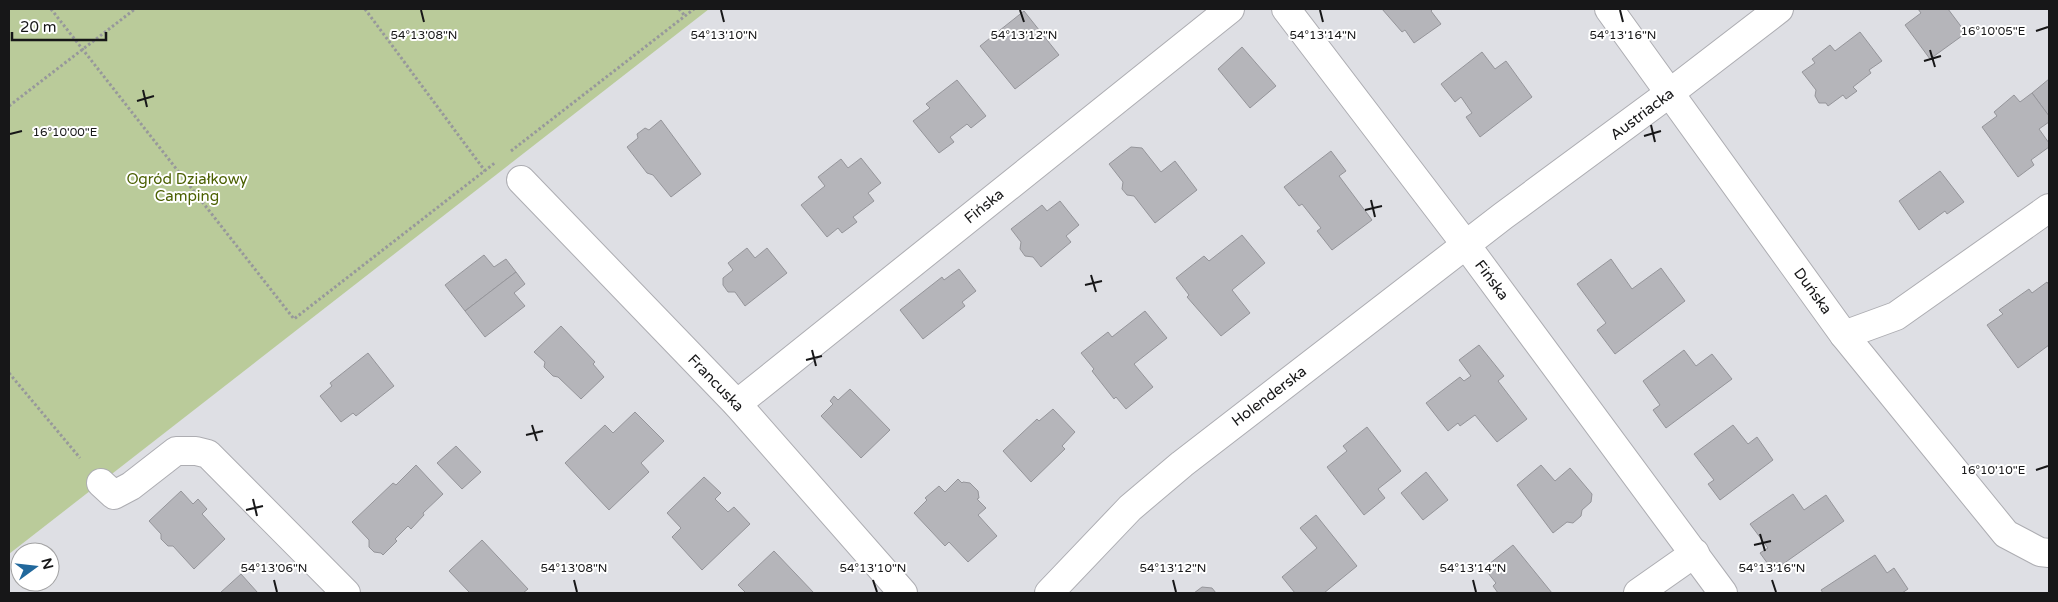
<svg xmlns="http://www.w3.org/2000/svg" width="2058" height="602" font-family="'Varela Round',sans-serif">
<rect width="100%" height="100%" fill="#dedfe4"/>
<!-- green -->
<polygon fill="#bacb9a" points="9,9 709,9 9,554"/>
<!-- building -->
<g fill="#b5b5ba" stroke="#95959a">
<polygon points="1382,9 1433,9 1431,11 1441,24 1414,43 1405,30 1402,32"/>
<polygon points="1918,9 1948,9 1966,33 1930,59 1905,25 1921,13"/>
<polygon points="1024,11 1059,55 1015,89 980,46"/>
<polygon points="1860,32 1882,61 1869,70 1871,73 1853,87 1857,91 1846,99 1843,95 1828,106 1826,103 1819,103 1815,96 1816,90 1802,72 1815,63 1812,59 1830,45 1835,51"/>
<polygon points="1242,47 1276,86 1250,108 1218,69"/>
<polygon points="1482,52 1495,69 1506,61 1532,97 1480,137 1466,117 1472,113 1461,97 1455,102 1441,84"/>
<polygon points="2049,79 2049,116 2032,93"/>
<polygon points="957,80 986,116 971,128 967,124 950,137 954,142 939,153 913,121 930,108 926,104"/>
<polygon points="2032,93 2049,116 2049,122 2039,129 2049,143 2049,147 2031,160 2034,165 2018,177 1982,127 1997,116 1994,112 2014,95 2020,102"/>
<polygon points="661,120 701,174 671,197 653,175 647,173 627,147 638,138 637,134 645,128 649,130"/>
<polygon points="1131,147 1142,148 1161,172 1175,161 1197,190 1155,223 1134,196 1127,195 1122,189 1123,182 1109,164"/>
<polygon points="1331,151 1346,171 1339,176 1372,220 1332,250 1317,231 1321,228 1302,204 1299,206 1284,187"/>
<polygon points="861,158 881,183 868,193 874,201 853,217 857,222 842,233 838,228 827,237 801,205 825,186 818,177 841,159 848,168"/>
<polygon points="1940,171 1964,202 1947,214 1945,211 1919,230 1899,201"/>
<polygon points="1060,201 1079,225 1066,236 1071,242 1041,267 1033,257 1025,256 1020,249 1021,242 1011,229 1042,205 1047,211"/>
<polygon points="1242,235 1265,263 1232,290 1250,313 1221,336 1187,297 1189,295 1176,278 1204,256 1209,261"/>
<polygon points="747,248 755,258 767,248 787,273 745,306 735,292 728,292 723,285 723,278 733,270 728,263"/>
<polygon points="484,255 494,267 506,259 516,272 465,311 445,285"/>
<polygon points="1611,259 1632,289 1661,268 1685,301 1615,354 1597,330 1606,323 1577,284"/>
<polygon points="959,269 976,291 962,302 965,306 923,339 900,310 942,277 944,280"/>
<polygon points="516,272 525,284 514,293 525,306 485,337 465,311"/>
<polygon points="2047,282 2049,285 2049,345 2018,368 1987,325 2003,314 1999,310 2029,289 2032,293"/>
<polygon points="1145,311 1167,338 1134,364 1153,387 1126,409 1116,397 1114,399 1092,371 1094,369 1081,353 1108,332 1112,337"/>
<polygon points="561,326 595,362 593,364 604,377 581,399 558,377 553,376 544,367 545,362 534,352"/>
<polygon points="1479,345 1504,376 1498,381 1527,419 1497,442 1475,415 1460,426 1458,423 1448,431 1426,403 1460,377 1464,381 1471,376 1459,360"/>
<polygon points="1684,350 1696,366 1712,354 1732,379 1666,428 1653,410 1660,405 1643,381"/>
<polygon points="368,353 394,386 356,416 353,413 341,422 320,396 332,386 330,383"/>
<polygon points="850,389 890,430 861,458 821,416 833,404 830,401 834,396 838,400"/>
<polygon points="1053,409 1075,432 1062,446 1065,449 1031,482 1003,451 1037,419 1039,421"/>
<polygon points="635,412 664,441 641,463 649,472 609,510 565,463 605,425 613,433"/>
<polygon points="1733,425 1748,444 1757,437 1773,460 1720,500 1708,484 1714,480 1694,454"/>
<polygon points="1367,427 1401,471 1378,489 1385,498 1364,515 1327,467 1347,451 1343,446"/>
<polygon points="456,446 481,472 462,489 437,463"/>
<polygon points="416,465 443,494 423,513 424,515 411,529 408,526 395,539 397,541 383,555 381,553 374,552 369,547 369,540 352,522 393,483 396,485"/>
<polygon points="1541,465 1555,481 1570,468 1592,494 1591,502 1582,510 1581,516 1573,523 1567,522 1553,533 1517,485"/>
<polygon points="1426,472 1448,500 1423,520 1401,493"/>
<polygon points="704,477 721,493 715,499 728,512 734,507 750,524 702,570 672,537 681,528 667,513"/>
<polygon points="958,479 962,483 963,482 970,483 978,491 979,498 977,499 986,508 978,515 997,536 968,562 949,542 945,546 914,513 927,500 925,498 939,486 945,492"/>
<polygon points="181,491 193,504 198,499 207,509 202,514 225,539 194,569 173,546 168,546 161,539 161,534 149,521"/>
<polygon points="1793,494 1804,510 1826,495 1844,521 1773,571 1760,553 1768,548 1750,524"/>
<polygon points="1316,515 1357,566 1324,593 1295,593 1282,577 1317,548 1300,528"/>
<polygon points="482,540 528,589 523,593 470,593 449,571"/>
<polygon points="1513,545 1552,593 1498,593 1493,586 1496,583 1484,568"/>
<polygon points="774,551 814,593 746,593 738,585"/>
<polygon points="1875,555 1887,573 1894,568 1908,589 1902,593 1823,593 1821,590"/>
<polygon points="241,574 258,593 220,593"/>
<polygon points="1202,587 1212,588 1216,593 1194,593"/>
</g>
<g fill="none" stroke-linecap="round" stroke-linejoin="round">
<defs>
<g id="minor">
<polyline points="1286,9 1466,245 1723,593"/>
<polyline points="1609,9 1844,335 2006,534 2040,552 2049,553"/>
<polyline points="521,180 737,404 903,593"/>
<polyline points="1844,335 1896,316 2049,208"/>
<polyline points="737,404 1230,9"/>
<polyline points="101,483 114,495 131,486 176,451 196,451 208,454 346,593"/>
<polyline points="1049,593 1130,508 1182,464 1503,216 1671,92 1779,9"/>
<polyline points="1638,593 1695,553"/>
</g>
</defs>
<!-- minor casing -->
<use href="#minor" stroke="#adadb2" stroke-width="30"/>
<!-- path -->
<g stroke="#97989b" stroke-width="3" stroke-dasharray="2.5 2.5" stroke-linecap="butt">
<polyline points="51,9 294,319 496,162"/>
<polyline points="365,9 485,171"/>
<polyline points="679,9 685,16"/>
<polyline points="9,106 135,9"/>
<polyline points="511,151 694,9"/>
<polyline points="9,373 80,458"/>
</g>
<!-- minor -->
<use href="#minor" stroke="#fff" stroke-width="28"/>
</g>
<!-- ticks -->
<path fill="none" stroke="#171718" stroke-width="2" d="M 421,10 L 424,22M 721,10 L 724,22M 1020,10 L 1024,22M 1320,10 L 1323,22M 1620,10 L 1623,22M 2036,31 L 2048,27M 1930,50 L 1935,67M 1924,61 L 1941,56M 143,90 L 147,107M 137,101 L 154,96M 1651,125 L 1655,142M 10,134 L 22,131M 1644,136 L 1661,131M 1371,200 L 1375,217M 1365,210 L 1382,206M 1091,275 L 1096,292M 1085,285 L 1102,281M 812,350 L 816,366M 806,360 L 822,356M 532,425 L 537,441M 526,435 L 543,431M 2036,470 L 2048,466M 253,499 L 257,516M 246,510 L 263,506M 1760,534 L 1765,551M 1754,545 L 1771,541M 274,580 L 277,592M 574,580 L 577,592M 873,580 L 877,592M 1173,580 L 1176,592M 1473,580 L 1476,592M 1772,580 L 1776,592"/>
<g text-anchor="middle" stroke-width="4" stroke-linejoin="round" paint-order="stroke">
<!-- street labels -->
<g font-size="15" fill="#171718" stroke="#fff">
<text transform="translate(1642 114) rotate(-37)" y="5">Austriacka</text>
<text transform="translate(984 206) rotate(-39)" y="5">Fińska</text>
<text transform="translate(1492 280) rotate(53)" y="5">Fińska</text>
<text transform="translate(1813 291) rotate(54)" y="5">Duńska</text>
<text transform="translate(716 383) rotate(46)" y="5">Francuska</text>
<text transform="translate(1269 396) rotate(-37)" y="5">Holenderska</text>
</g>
<!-- park labels -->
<g font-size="15" fill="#4b6002" stroke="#fff">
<text x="187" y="184">Ogród Działkowy<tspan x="187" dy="17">Camping</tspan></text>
</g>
</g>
<g font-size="12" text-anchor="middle" fill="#171718" stroke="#fff" stroke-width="4" stroke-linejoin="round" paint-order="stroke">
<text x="1993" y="35">16°10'05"E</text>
<text x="424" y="39">54°13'08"N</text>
<text x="724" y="39">54°13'10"N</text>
<text x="1024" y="39">54°13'12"N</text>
<text x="1323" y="39">54°13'14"N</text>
<text x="1623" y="39">54°13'16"N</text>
<text x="65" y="136">16°10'00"E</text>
<text x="1993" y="474">16°10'10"E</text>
<text x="274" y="572">54°13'06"N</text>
<text x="574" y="572">54°13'08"N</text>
<text x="873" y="572">54°13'10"N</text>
<text x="1173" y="572">54°13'12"N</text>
<text x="1473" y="572">54°13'14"N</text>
<text x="1772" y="572">54°13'16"N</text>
</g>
<!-- border -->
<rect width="2058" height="602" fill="none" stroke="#171718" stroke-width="20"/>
<!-- north arrow -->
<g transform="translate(35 567) rotate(75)"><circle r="24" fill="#ffffff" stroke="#a2a2a3"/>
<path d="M0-4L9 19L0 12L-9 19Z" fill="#21689c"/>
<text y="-8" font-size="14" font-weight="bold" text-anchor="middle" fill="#171718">N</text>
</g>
<!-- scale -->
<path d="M12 32v8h94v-8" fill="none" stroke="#171718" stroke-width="2.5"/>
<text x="20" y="32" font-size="15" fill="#171718" stroke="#ffffff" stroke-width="4" paint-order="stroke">20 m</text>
</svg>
